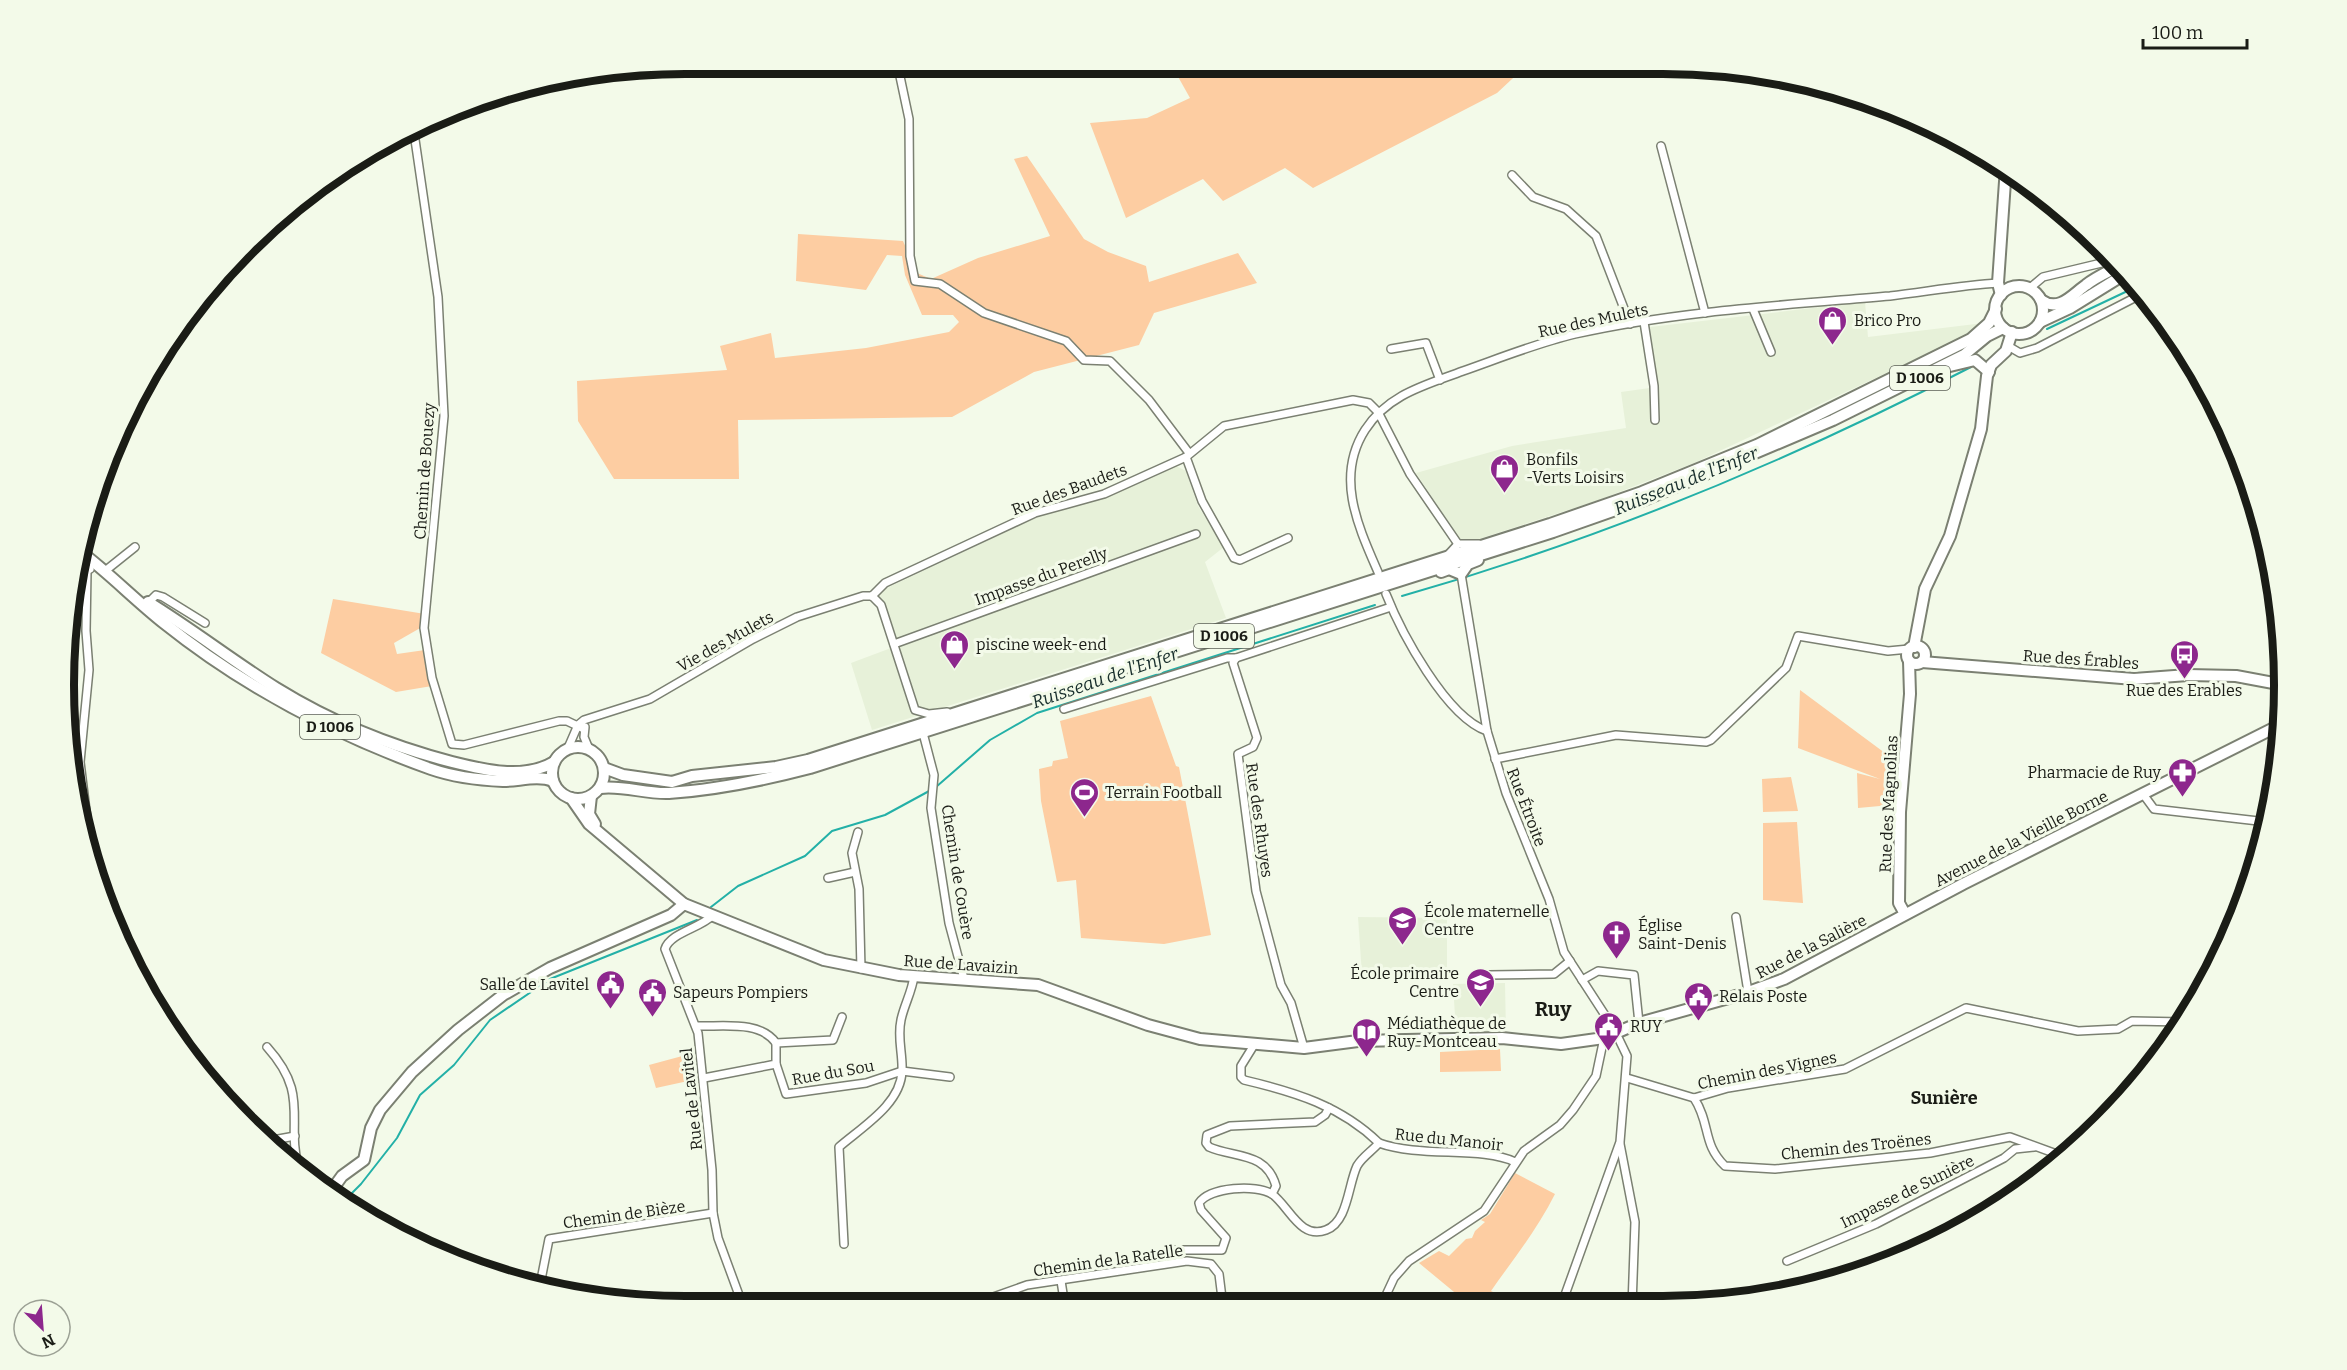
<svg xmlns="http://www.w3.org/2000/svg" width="2347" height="1370" font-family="Bitter,serif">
<rect width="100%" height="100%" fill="#f3fae9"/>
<!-- built -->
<g fill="#e7f1d9">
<polygon points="1865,302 1868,337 1984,323 1976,331 1694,463 1596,501 1463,544 1416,473 1512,446 1626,428 1621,392 1657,387 1650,327"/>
<polygon points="1176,466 1186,471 1198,506 1224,547 1205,562 1226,618 872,730 851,663 891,648 872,595 1040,516 1109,496"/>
<polygon points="1358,917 1447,918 1447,978 1362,975"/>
<polygon points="1505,983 1506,1032 1456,1032 1453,984"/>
</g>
<!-- green -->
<g fill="#fdcda2">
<polygon points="1527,65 1497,93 1313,188 1285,168 1223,201 1203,179 1126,218 1090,123 1147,118 1190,98 1172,66 1192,66 1195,69 1199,66"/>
<polygon points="1027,156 1084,239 1108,252 1146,266 1149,282 1238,253 1257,283 1154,313 1139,345 1034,372 952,417 738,420 739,479 614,479 578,421 577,381 727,370 720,346 771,333 775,358 866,348 949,332 959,322 953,315 922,315 905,275 902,256 887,255 866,290 796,281 798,234 903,241 917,273 931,279 978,258 1050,236 1014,159"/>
<polygon points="333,599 425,614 422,627 394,643 397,654 425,650 432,686 396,692 321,653"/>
<polygon points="1800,690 1893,759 1890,783 1896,785 1895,802 1891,805 1858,808 1857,773 1880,779 1798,748"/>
<polygon points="1151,696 1176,766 1179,767 1211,935 1164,944 1081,938 1076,880 1057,882 1041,801 1039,769 1052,766 1053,761 1068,758 1060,721"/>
<polygon points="1791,777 1798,811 1763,812 1762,779"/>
<polygon points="1797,822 1803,903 1763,900 1763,823"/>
<polygon points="1500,1049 1501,1071 1440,1072 1440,1052"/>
<polygon points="686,1055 688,1081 656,1088 649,1065"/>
<path d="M 1515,1173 L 1555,1194 C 1537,1230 1514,1258 1491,1291 L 1513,1302 L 1511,1306 L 1471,1306 L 1419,1263 L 1439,1251 L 1449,1256 L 1466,1239 L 1472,1238 L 1475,1231 L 1485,1222 L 1481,1220 L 1490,1214 Z"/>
</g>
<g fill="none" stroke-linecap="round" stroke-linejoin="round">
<!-- stream -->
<g stroke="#23b0a7" stroke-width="2">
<polyline points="2047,329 2136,287"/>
<path d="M 1402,596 C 1599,540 1789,461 1971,367"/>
<polyline points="936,787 990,740 1037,713 1375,605"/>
<polyline points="711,907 738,886 805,856 832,831 885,815 931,790"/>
<polyline points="342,1203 361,1184 397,1138 420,1095 454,1065 490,1020 550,979 697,920"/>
</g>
<defs>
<g id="street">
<polyline points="898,67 909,119 910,256 915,281 940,284 984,313 1066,341 1084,360 1110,361 1149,400 1189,453"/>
<polyline points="413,126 438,297 444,416 424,628 432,678 452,744 464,745 559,721 567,721 584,729"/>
<polyline points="1661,146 1705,313"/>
<polyline points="1512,175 1533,197 1566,209 1596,236 1630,324"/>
<polyline points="2030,288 2043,277 2114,260"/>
<polyline points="1753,309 1771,352"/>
<polyline points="1644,322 1654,386 1655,420"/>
<polyline points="2008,346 2020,353 2037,348 2142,294"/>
<polyline points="1391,349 1426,343 1440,380"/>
<polyline points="1186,457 1202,501 1234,558 1240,560 1288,538"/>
<polyline points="1447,556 1458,544 1479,544"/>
<polyline points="87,571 86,631 89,670 80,762 88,827"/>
<polyline points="105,571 135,547"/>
<path d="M 1378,572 C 1358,526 1335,477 1365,430 C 1388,394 1426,385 1463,371 C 1500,358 1537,343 1575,334 C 1678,311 1785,305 1890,296 C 1925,292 1962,285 1998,283"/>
<polyline points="1461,574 1487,731 1506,793 1549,899 1564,952 1614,1029 1627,1056 1620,1142 1561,1306"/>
<polyline points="78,575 90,569"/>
<path d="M 1386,594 C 1401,632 1446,717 1487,731"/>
<polyline points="872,596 885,583 1035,513 1104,494 1186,457 1224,426 1353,400 1369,403 1378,412 1410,474 1458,544"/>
<polyline points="872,596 881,605 915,710 929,714 947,712"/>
<polyline points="149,602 156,595 163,597 205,623"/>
<polyline points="894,644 1196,534"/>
<polyline points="1064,709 1227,658 1236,658"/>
<polyline points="585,727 584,737 589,749"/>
<polyline points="923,733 934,775 931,808 949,923 964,979"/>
<polyline points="568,748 578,725 584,720 650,699 753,639 797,617 863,596 872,596"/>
<polyline points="1495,759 1616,735 1706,742 1711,740 1786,668 1798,636 1888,651 1909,649"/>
<polyline points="2143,794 2154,809 2267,822"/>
<polyline points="858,832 852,853 859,889 861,969"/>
<polyline points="828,878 855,872"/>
<path d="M 712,916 C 700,928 670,933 665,949 L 698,1033 L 712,1170 L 713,1213 L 718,1238 L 743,1306"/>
<polyline points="1736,917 1748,992"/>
<polyline points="1489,975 1554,974 1570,961"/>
<polyline points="1582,980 1598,971 1634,975 1639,1023"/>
<path d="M 696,1026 C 722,1027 760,1020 776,1043 L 833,1040 L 842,1017"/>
<path d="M 267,1047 C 311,1096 285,1119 299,1171"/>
<polyline points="1304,1048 1291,1003 1281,985 1256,891 1238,754 1253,747 1257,738 1233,663 1236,658 1391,607"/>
<polyline points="776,1064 786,1094 866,1083 902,1071 950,1077"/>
<polyline points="704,1078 776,1064 776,1043"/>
<polyline points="1627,1078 1694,1098 1728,1088 1845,1069 1966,1008 2078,1031 2118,1029 2132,1021 2184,1022"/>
<path d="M 1694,1098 C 1711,1124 1702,1144 1725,1166 L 1775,1169 L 1930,1153 L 2010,1137 L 2062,1156"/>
<polyline points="2079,1142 2089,1132 2094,1131"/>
<polyline points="266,1143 273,1140 295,1136"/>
<path d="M 1379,1143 C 1420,1158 1482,1146 1515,1162"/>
<polyline points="1620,1144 1635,1222 1632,1306"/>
<path d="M 1272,1194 L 1276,1186 C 1266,1151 1234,1158 1209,1147 L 1206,1143 L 1207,1135 L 1230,1126 L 1315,1122 L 1325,1115 L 1329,1108"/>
<path d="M 844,1244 L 839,1147 C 862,1127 901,1104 902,1071 C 903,1054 897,1038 901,1020 C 904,1005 912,992 914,976"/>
<path d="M 1173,1250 L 1222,1250 L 1226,1238 L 1201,1210 L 1199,1203 C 1210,1187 1256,1184 1272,1194 C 1289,1206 1300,1240 1326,1230 C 1348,1222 1348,1185 1357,1166 C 1362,1157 1372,1151 1379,1143 C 1341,1106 1295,1092 1244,1080 L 1241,1077 L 1241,1066 L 1254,1045"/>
<polyline points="1787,1261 1876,1224 2004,1158 2015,1149 2034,1147"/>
<polyline points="1061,1281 1065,1306"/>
<polyline points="540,1285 549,1239 713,1213"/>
<polyline points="968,1306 1027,1285 1187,1261 1211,1264 1219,1274 1223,1306"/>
<polyline points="1381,1306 1394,1278 1409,1261 1484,1211 1524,1151 1560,1125 1573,1110 1596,1076 1604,1038"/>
</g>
<g id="secondary">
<polyline points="2001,295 1998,283 2006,167"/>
<polyline points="1950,366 1975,360 1989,372"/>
<circle cx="1916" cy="655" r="9"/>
<polyline points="1914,647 1925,589 1950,536 1981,429 1987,376 1991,365 2006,351 2012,332"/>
<polyline points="1922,662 2134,679 2188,675 2236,676 2284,685"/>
<polyline points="591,796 589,814 595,824"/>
<polyline points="571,798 589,824 684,904 824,960 899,975 1038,985 1148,1025 1200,1039 1304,1048 1358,1041 1502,1038 1561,1044 1604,1038 1639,1023 1743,994 1784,979 1963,884 2280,725"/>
<polyline points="1905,914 1899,903 1900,812 1910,694 1909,661"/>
<polyline points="329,1194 342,1176 364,1160 371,1128 380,1110 412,1072 458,1030 503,995 550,968 671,915 684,904"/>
</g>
<g id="primary">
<circle cx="2019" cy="310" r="24"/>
<path d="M 2041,300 C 2059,313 2073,294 2086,285 C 2096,277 2108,272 2119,266"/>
<polyline points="2040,322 2070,308 2125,274"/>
<path d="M 81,552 C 110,574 135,600 164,623 C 244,687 336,735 431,769 C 454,777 479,780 503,781 C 519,781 538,775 553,781"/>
<polyline points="1441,572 1449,569 1461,574 1468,564 1478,560"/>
<path d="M 148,602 C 192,629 233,661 276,688 C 331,722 390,746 452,762 C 484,770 524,780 554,762"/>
<circle cx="578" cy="773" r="26"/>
<polyline points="604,768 623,775 672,782 692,776 776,767 808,760 1550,524 1642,492 1757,445 1971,339 1989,323 1996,309"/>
<path d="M 600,788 C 623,785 645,794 669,793 C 717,790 764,780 810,768 L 1553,532 L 1644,500 L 1833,420 L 1964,355 L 1987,336 L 2003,328"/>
</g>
</defs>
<!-- street casing -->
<use href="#street" stroke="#7b8072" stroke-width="10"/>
<!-- secondary casing -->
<use href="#secondary" stroke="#7b8072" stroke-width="14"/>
<!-- primary casing -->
<use href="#primary" stroke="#7b8072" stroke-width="14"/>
<!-- street -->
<use href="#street" stroke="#fff" stroke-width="7"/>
<!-- secondary -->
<use href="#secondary" stroke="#fff" stroke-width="10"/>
<!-- primary -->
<use href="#primary" stroke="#fff" stroke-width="10"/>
</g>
<!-- icons -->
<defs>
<symbol id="shop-pin" viewBox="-11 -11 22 30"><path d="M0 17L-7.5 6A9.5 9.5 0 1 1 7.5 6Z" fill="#8d278d" stroke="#f3fae9"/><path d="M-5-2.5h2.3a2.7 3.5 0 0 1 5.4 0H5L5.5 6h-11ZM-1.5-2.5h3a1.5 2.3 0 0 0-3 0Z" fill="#fff"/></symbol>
<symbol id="bus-pin" viewBox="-11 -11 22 30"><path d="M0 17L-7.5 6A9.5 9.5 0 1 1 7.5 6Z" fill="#8d278d" stroke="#f3fae9"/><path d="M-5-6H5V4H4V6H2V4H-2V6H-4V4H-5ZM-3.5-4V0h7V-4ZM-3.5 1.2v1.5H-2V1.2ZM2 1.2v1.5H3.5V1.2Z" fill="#fff"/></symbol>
<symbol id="pharmacy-pin" viewBox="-11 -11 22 30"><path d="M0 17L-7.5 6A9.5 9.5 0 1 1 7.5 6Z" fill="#8d278d" stroke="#f3fae9"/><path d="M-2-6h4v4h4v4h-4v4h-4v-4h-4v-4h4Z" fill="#fff"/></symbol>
<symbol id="stadium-pin" viewBox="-11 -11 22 30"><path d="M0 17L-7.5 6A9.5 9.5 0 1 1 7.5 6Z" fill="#8d278d" stroke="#f3fae9"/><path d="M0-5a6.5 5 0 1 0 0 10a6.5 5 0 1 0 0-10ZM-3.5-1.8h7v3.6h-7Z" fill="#fff"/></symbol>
<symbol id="school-pin" viewBox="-11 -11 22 30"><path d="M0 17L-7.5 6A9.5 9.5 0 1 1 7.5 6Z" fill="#8d278d" stroke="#f3fae9"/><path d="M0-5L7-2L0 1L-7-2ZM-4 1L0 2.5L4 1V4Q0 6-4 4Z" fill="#fff"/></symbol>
<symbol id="church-pin" viewBox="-11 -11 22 30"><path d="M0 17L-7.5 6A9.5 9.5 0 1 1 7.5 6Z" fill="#8d278d" stroke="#f3fae9"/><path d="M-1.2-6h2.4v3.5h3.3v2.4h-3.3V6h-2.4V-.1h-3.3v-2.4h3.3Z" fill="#fff"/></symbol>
<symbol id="civic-pin" viewBox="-11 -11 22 30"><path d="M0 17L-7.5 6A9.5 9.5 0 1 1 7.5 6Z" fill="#8d278d" stroke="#f3fae9"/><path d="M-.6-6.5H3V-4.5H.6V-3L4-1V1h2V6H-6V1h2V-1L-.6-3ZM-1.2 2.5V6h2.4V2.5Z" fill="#fff"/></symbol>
<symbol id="library-pin" viewBox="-11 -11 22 30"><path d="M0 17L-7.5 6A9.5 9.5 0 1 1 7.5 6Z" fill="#8d278d" stroke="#f3fae9"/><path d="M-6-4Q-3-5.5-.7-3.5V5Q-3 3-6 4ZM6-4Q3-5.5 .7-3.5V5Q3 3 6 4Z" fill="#fff"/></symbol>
</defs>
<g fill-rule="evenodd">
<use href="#shop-pin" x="1816" y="304" width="33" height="45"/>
<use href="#shop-pin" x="1488" y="452" width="33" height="45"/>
<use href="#shop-pin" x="938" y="628" width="33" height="45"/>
<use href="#bus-pin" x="2168" y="638" width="33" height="45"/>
<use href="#pharmacy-pin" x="2166" y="756" width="33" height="45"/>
<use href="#stadium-pin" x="1068" y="776" width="33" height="45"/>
<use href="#school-pin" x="1386" y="904" width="33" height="45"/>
<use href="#church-pin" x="1600" y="918" width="33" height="45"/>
<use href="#school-pin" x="1464" y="966" width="33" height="45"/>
<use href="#civic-pin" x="594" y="968" width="33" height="45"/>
<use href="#civic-pin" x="636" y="976" width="33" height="45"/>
<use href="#civic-pin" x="1682" y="980" width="33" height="45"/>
<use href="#civic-pin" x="1592" y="1010" width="33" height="45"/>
<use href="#library-pin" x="1350" y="1016" width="33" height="45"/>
</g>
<g text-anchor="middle" stroke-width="6" stroke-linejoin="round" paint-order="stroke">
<!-- shield labels -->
<g fill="#f3fae9" stroke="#5b5f55" stroke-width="1.5">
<rect x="1890" y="366" width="60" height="24" rx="4.5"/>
<rect x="1194" y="624" width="60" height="24" rx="4.5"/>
<rect x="300" y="715" width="60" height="24" rx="4.5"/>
</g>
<g font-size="15" font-weight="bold" fill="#1a1c16">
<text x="1920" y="383">D 1006</text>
<text x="1224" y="641">D 1006</text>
<text x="330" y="732">D 1006</text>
</g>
<!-- street labels -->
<g font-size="16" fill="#1a1c16" stroke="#f3fae9">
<text transform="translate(1593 320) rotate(-12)" y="6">Rue des Mulets</text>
<text transform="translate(424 471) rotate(-86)" y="6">Chemin de Bouezy</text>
<text transform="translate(1069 489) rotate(-20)" y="6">Rue des Baudets</text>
<text transform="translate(1041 576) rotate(-20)" y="6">Impasse du Perelly</text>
<text transform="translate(725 641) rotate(-29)" y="6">Vie des Mulets</text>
<text transform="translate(2081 659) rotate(4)" y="6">Rue des Érables</text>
<text transform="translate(1888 804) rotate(-87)" y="6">Rue des Magnolias</text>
<text transform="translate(1527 807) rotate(69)" y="6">Rue Étroite</text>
<text transform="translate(1260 820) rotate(82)" y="6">Rue des Rhuyes</text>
<text transform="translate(2021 838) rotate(-27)" y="6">Avenue de la Vieille Borne</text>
<text transform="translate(958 872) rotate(81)" y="6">Chemin de Couère</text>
<text transform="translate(1811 946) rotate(-27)" y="6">Rue de la Salière</text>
<text transform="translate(961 964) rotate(4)" y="6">Rue de Lavaizin</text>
<text transform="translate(1767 1070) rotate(-11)" y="6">Chemin des Vignes</text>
<text transform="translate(833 1072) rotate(-10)" y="6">Rue du Sou</text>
<text transform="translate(691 1099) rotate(-96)" y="6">Rue de Lavitel</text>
<text transform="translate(1449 1139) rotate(6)" y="6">Rue du Manoir</text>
<text transform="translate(1856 1146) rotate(-6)" y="6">Chemin des Troënes</text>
<text transform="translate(1907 1191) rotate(-26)" y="6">Impasse de Sunière</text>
<text transform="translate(624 1214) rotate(-8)" y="6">Chemin de Bièze</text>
<text transform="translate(1108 1260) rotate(-8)" y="6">Chemin de la Ratelle</text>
</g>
<!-- poi labels -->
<g font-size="16" fill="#1a1c16" stroke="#f3fae9" text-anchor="start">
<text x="1854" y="326">Brico Pro</text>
<text x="1526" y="465">Bonfils<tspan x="1526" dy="18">-Verts Loisirs</tspan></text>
<text x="976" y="650">piscine week-end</text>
<text x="2184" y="696" text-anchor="middle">Rue des Erables</text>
<text x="2161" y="778" text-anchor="end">Pharmacie de Ruy</text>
<text x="1105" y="798">Terrain Football</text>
<text x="1424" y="917">École maternelle<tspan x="1424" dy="18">Centre</tspan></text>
<text x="1638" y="931">Église<tspan x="1638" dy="18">Saint-Denis</tspan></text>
<text x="1459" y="979" text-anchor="end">École primaire<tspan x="1459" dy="18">Centre</tspan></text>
<text x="589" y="990" text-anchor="end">Salle de Lavitel</text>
<text x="673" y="998">Sapeurs Pompiers</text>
<text x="1719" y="1002">Relais Poste</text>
<text x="1387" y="1029">Médiathèque de<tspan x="1387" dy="18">Ruy-Montceau</tspan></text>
<text x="1630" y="1032">RUY</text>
</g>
<!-- water labels -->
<g font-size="18" font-style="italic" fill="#182e2c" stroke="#f3fae9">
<text transform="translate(1686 481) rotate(-22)" y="6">Ruisseau de l'Enfer</text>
<text transform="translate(1105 678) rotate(-19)" y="6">Ruisseau de l'Enfer</text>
</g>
<!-- neighbourhood labels -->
<g font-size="18" font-weight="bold" fill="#1a1c16" stroke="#f3fae9">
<text x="1944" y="1104">Sunière</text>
</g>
<!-- quarter labels -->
<g font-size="20" font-weight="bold" fill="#1a1c16" stroke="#f3fae9">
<text x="1553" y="1016">Ruy</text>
</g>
</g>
<!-- crop -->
<path d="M0 0H2347V1370H0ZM685 74H1663A611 611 0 0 1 2274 685V685A611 611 0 0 1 1663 1296H685A611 611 0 0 1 74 685V685A611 611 0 0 1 685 74Z" fill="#f3fae9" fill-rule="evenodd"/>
<path fill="none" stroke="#1a1c16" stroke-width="8" d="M685 74H1663A611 611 0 0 1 2274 685V685A611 611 0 0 1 1663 1296H685A611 611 0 0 1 74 685V685A611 611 0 0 1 685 74Z"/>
<!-- north arrow -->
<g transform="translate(42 1328) rotate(155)"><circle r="28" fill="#f3fae9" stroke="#9ca195" stroke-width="1.5"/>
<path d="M0-4.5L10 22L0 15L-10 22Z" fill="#8d278d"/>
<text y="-9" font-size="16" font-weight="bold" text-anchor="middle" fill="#1a1c16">N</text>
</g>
<!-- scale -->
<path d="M2143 39v9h104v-9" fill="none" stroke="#1a1c16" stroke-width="3"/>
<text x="2152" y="39" font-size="18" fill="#1a1c16" stroke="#f3fae9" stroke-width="4.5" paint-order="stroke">100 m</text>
</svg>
